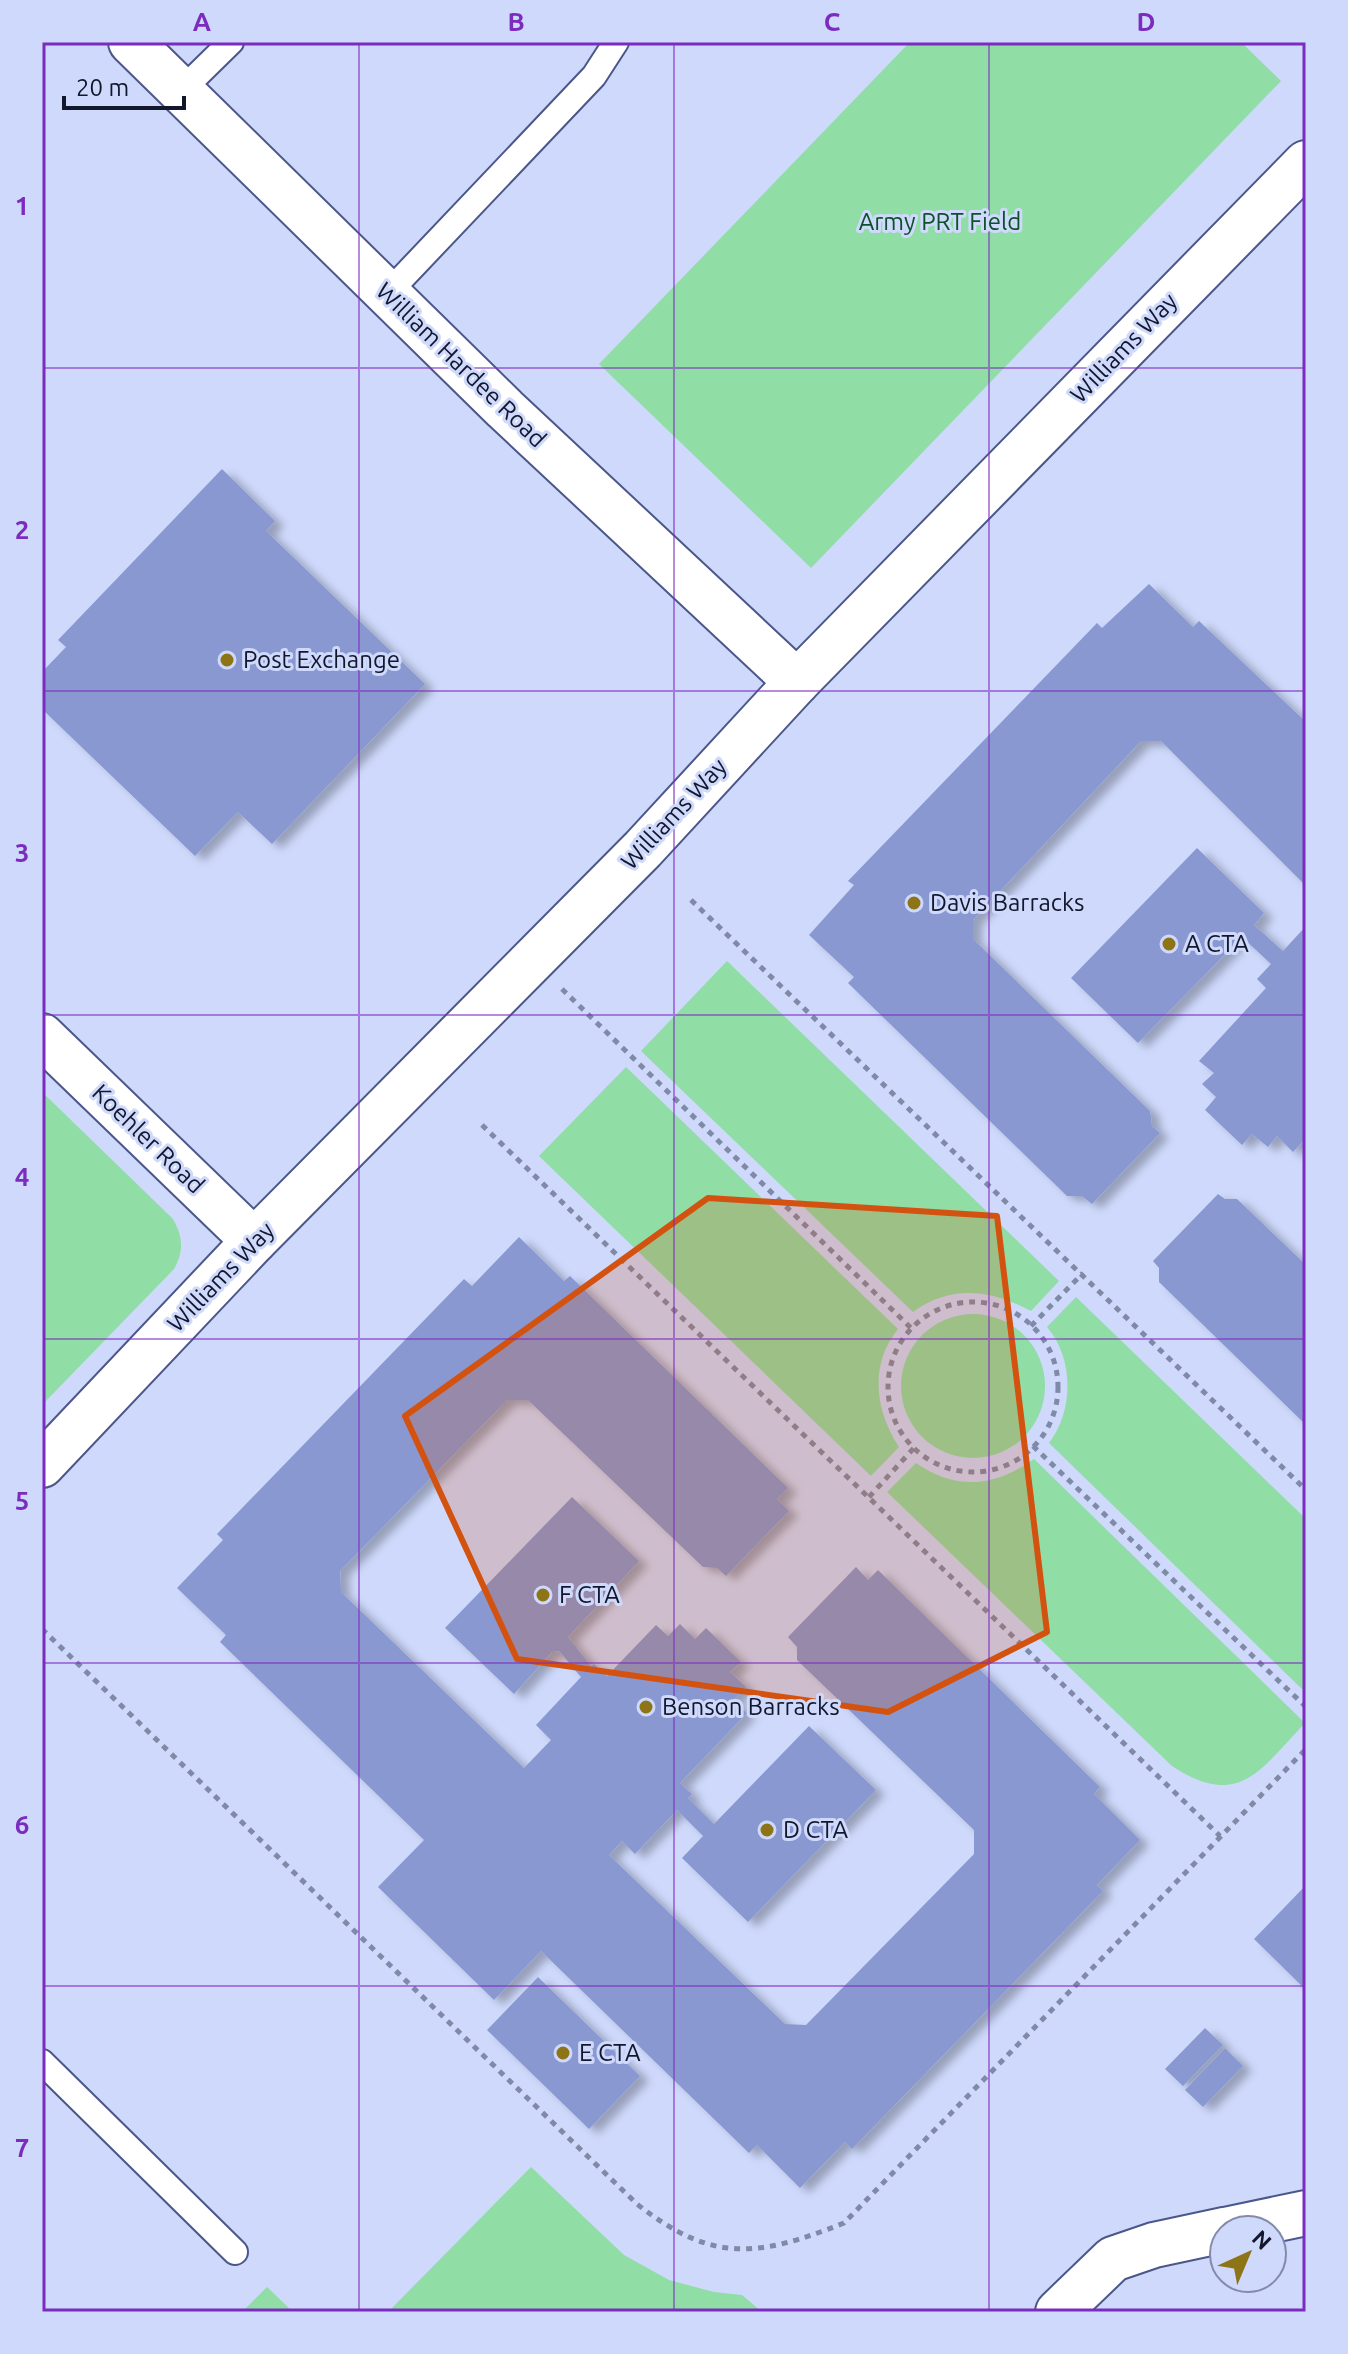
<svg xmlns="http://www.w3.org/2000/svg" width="1348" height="2354" font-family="Ubuntu,sans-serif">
<defs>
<filter id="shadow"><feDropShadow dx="9" dy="5" stdDeviation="4" flood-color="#0004"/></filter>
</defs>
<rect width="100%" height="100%" fill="#ced9fc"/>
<!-- green -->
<g fill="#90dda6">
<polygon points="910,42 1241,42 1281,81 811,568 599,364"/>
<path d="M 727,961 L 1059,1281 L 1031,1311 C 991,1290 952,1284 913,1312 L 641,1051 Z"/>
<path d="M 626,1067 L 898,1329 C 869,1365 875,1410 899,1447 L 871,1476 L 539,1156 Z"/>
<path d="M 42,1092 L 173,1219 C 183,1237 184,1251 174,1269 L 42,1405 Z"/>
<path d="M 1076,1297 L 1306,1519 L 1306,1693 L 1049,1443 C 1074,1411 1074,1358 1047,1327 Z"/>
<circle cx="973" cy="1386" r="72"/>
<path d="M 1034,1459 L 1305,1723 C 1260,1770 1239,1810 1172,1766 L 887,1492 L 916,1463 C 957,1491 994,1487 1034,1459 Z"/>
<polygon points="531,2167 624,2255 669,2280 714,2292 742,2295 762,2312 388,2312"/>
<polygon points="267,2287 293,2312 242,2312"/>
</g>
<!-- building -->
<g fill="#8998d0" filter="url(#shadow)">
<polygon points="222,469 275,521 266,531 425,684 272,844 238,812 195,856 42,709 42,672 66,647 58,640"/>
<polygon points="1149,584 1193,627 1199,621 1306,722 1306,886 1161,741 1141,741 973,920 973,939 1150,1111 1152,1126 1160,1133 1092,1204 1082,1196 1067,1196 848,983 854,977 809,935 854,885 848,881 1097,623 1102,628"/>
<polygon points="1197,848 1264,913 1254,925 1283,951 1306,926 1306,1138 1293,1152 1277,1136 1268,1147 1252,1134 1242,1145 1205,1110 1216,1097 1202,1084 1214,1073 1199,1061 1266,988 1257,979 1271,964 1242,937 1138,1043 1071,978"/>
<polygon points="1218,1194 1225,1199 1237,1199 1306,1265 1306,1425 1159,1282 1159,1268 1153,1261"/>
<polygon points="519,1237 564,1281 570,1276 788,1488 777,1499 789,1511 726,1576 717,1568 703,1567 528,1400 507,1400 340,1571 341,1592 524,1768 551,1740 536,1725 581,1677 559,1651 552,1652 514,1694 445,1628 572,1497 639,1561 568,1637 591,1666 594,1664 607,1676 656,1625 668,1636 680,1624 695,1639 706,1628 741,1662 730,1672 746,1687 733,1700 747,1713 680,1783 692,1794 688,1798 714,1824 809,1726 876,1790 748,1922 682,1858 703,1836 677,1810 635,1854 622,1841 609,1855 785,2024 806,2025 974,1854 974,1830 797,1660 797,1647 788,1637 856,1567 868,1580 878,1570 1100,1787 1094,1794 1140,1840 1097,1885 1103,1891 852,2149 845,2142 800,2188 757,2145 749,2153 541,1951 494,2000 378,1887 424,1840 220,1642 226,1635 177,1588 223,1540 217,1534 464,1279 472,1286"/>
<polygon points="1306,1885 1306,1990 1254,1939"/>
<polygon points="538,1977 640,2076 589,2129 487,2030"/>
<polygon points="1205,2028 1223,2045 1183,2086 1165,2069"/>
<polygon points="1225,2048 1243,2066 1203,2107 1185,2090"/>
</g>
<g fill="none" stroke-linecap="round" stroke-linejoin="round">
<defs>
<g id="service">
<polyline points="182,90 231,42"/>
<polyline points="387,294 594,76 616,42"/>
<polyline points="42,2062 235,2252"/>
</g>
<g id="minor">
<polyline points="42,1036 254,1241"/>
<polyline points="42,1465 254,1241 643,849 797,682"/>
<polyline points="1225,2230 1306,2213"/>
<polyline points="1058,2312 1113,2259 1154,2245 1224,2230"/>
</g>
<polyline id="tertiary" points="131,42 505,409 797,682 1306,163"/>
</defs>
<!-- service casing -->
<use href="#service" stroke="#4b578a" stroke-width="28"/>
<!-- minor casing -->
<use href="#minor" stroke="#4b578a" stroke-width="48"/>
<!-- tertiary casing -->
<use href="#tertiary" stroke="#4b578a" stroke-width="48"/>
<!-- path -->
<g stroke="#8089a6" stroke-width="5" stroke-dasharray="6 6" stroke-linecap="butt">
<polyline points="691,900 1306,1490"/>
<polyline points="562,989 911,1328"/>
<polyline points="482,1125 1220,1836"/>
<circle cx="973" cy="1387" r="85"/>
<polyline points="1031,1326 1083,1273"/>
<polyline points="1033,1446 1306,1707"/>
<polyline points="869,1497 914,1448"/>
<path d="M 42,1629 L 637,2204 C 713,2264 758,2257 844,2223 L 1306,1749"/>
</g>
<!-- service -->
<use href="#service" stroke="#fff" stroke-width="24"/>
<!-- minor -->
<use href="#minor" stroke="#fff" stroke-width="44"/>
<!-- tertiary -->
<use href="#tertiary" stroke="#fff" stroke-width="44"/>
</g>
<!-- marked area -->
<path fill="#d3520f" fill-opacity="0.2" stroke="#d3520f" stroke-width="6" stroke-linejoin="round" d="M 708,1198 L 997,1216 L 1047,1632 L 888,1712 L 517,1659 L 405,1416 Z"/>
<!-- grid -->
<path fill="none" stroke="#7b2cbf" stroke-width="2" stroke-opacity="0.55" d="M 359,42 L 359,2312M 674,42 L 674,2312M 989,42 L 989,2312M 42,368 L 1306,368M 42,691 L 1306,691M 42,1015 L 1306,1015M 42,1339 L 1306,1339M 42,1663 L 1306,1663M 42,1986 L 1306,1986"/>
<!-- markers -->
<g fill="#8d7417" stroke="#ced9fc" stroke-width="3">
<circle cx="227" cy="660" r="8"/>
<circle cx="914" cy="903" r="8"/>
<circle cx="1169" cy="944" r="8"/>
<circle cx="543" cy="1595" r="8"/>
<circle cx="646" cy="1707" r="8"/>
<circle cx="767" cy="1830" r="8"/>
<circle cx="563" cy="2053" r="8"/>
</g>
<g text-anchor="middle" stroke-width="6" stroke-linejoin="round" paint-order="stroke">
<!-- park labels -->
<g font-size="24" fill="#0c512a" stroke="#ced9fc">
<text x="940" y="230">Army PRT Field</text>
</g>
<!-- street labels -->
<g font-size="24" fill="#12172c" stroke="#ced9fc">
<text transform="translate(1124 348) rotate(-46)" y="8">Williams Way</text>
<text transform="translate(461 365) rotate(44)" y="8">William Hardee Road</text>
<text transform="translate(674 814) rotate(-47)" y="8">Williams Way</text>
<text transform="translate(148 1139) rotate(44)" y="8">Koehler Road</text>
<text transform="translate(221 1277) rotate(-46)" y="8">Williams Way</text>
</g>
<!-- poi labels -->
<g font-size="24" fill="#12172c" stroke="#ced9fc" text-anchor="start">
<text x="243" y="668">Post Exchange</text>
<text x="930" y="911">Davis Barracks</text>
<text x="1185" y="952">A CTA</text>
<text x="559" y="1603">F CTA</text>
<text x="662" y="1715">Benson Barracks</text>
<text x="783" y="1838">D CTA</text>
<text x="579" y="2061">E CTA</text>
</g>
</g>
<!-- border -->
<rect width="1348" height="2354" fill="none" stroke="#ced9fc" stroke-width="88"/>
<!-- north arrow -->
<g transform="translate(1248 2254) rotate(44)"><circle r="38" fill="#ced9fc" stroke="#838ba9" stroke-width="2"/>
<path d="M0-6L14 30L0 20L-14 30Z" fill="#8d7417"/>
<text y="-12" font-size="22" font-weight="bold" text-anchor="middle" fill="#12172c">N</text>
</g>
<!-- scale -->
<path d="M64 96v12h120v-12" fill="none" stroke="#12172c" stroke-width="4"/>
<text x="76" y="96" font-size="24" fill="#12172c" stroke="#ced9fc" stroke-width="6" paint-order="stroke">20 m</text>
<rect x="44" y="44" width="1260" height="2266" fill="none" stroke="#7b2cbf" stroke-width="3"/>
<g font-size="26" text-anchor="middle" font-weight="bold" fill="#7b2cbf">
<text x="202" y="31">A</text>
<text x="516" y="31">B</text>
<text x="832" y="31">C</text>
<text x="1146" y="31">D</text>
<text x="22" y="215">1</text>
<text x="22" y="539">2</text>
<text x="22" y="862">3</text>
<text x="22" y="1186">4</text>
<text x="22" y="1510">5</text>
<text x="22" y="1834">6</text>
<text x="22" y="2157">7</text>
</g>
</svg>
